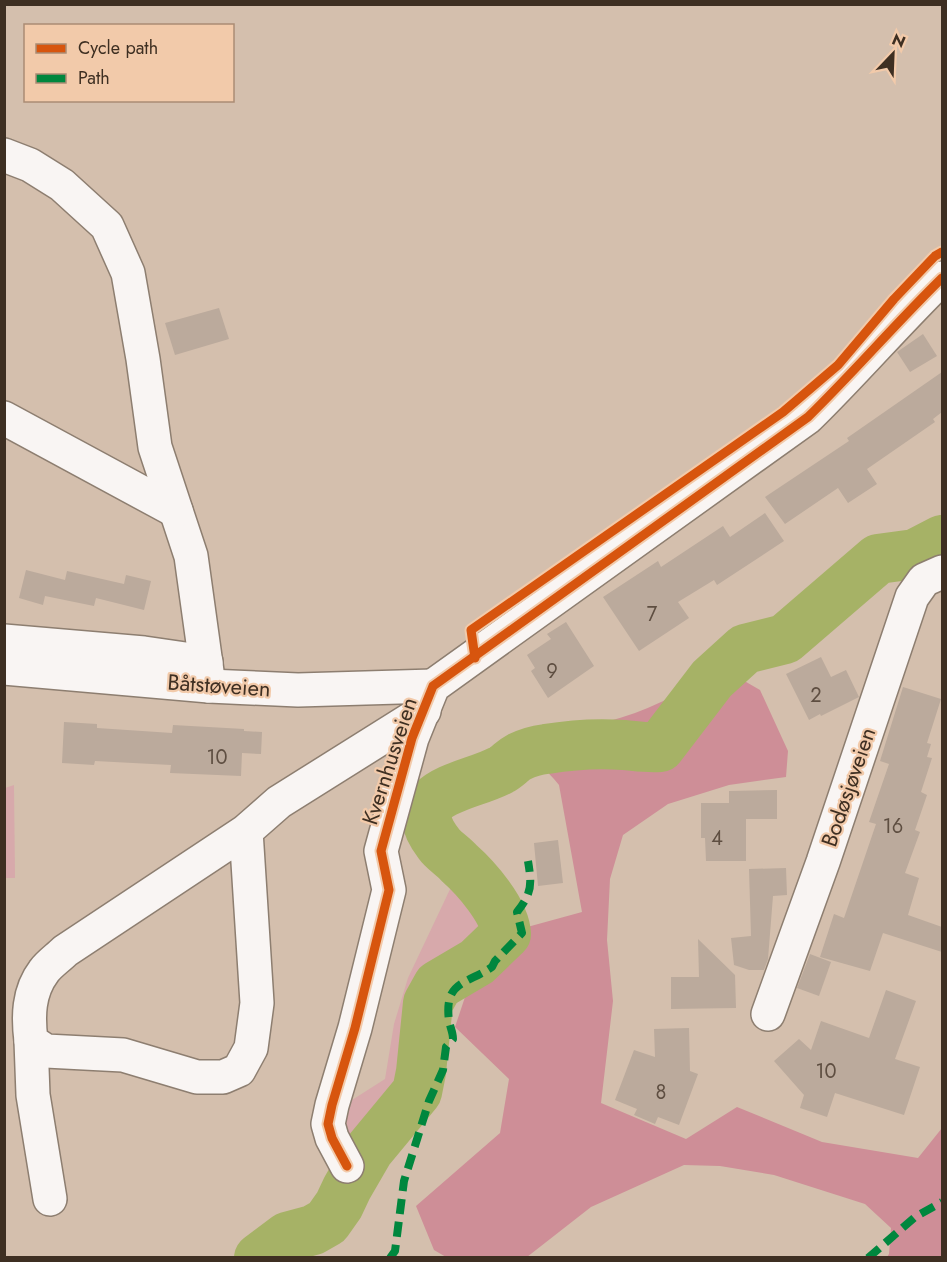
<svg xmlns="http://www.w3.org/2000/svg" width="947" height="1262" font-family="Jost,sans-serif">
<rect width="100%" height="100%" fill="#d4bfad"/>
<!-- green -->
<g fill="#d7a9ab">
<polygon points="14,785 15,878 5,878 5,788"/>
<polygon points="464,873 501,923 502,932 482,950 438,976 421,1010 416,1040 409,1058 412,1092 355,1162 343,1129 352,1100 385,1079 394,1024 408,978 452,885"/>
</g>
<!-- forest -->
<path fill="#ce8e97" d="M 734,675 L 760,690 L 788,751 L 786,777 L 729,785 L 668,804 L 623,835 L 610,879 L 607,940 L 613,1001 L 601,1103 L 686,1139 L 737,1107 L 822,1142 L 918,1158 L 942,1128 L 942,1257 L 887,1257 L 889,1254 L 891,1228 L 865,1204 L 774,1175 L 720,1166 L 684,1165 L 591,1207 L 527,1257 L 446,1257 L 434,1250 L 416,1206 L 500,1133 L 509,1079 L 455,1027 L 465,997 L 507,964 L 520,929 L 582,912 L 559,785 C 546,768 525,754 516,737 C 556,732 597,727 635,713 C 670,700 697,682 734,675 Z"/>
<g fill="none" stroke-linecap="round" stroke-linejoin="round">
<!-- river -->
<path stroke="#a6b266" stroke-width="50" d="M 259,1258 L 287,1237 L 313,1230 L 327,1222 L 339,1205 L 347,1188 L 369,1150 L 417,1092 L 421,1072 L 428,1003 L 438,985 L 477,962 L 506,934 C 505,911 476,878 459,863 C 453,856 444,851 439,844 C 398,791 468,788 501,770 C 507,767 513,760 519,757 C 527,753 538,750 546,749 C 570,745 599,743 624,745 C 636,746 647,748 660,747 L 712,679 L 745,649 L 785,639 L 878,559 L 915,554 L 942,540"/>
</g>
<!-- building -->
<g fill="#bbaa9c">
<polygon points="219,308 229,339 175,355 165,323"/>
<polygon points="923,334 937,356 910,372 897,352"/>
<polygon points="942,372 942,412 933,419 935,422 867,469 877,484 848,503 838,488 785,524 765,497 849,441 847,438"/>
<polygon points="765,513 784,541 717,585 714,580 678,602 689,618 639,651 603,597 658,561 661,567 723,526 730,537"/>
<polygon points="26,570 65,580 67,571 124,584 126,575 151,581 144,610 96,598 94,606 45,596 43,605 19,598"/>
<polygon points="566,622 594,666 548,698 531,671 535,668 527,655 551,639 547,634"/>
<polygon points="821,657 831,677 846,670 859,697 821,716 820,714 809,720 786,674"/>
<polygon points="903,687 941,699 927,743 931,744 927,757 932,758 921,792 927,795 915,830 920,832 905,873 919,878 908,915 942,927 942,952 883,933 870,971 820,957 834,914 844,918 876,824 869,822 889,764 880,761"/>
<polygon points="64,722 97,724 97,728 172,733 173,725 244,729 244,731 262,732 261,754 242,753 241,776 170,773 171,765 95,761 94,765 62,763"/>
<polygon points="777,790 777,819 746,819 746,861 706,861 705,838 701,838 701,803 729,803 729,791"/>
<polygon points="558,840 563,883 538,886 534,843"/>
<polygon points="786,868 787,895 773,896 768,959 764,970 749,970 734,965 731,938 751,936 749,869"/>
<polygon points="698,939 735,975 736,1008 671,1009 671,977 699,977"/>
<polygon points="810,954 831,962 819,996 797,988"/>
<polygon points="886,990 916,1001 895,1059 920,1067 904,1115 835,1093 827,1117 800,1108 804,1095 774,1061 799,1039 811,1050 821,1021 869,1038"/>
<polygon points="689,1028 690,1071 698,1074 679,1125 658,1117 655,1124 634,1115 637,1109 615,1100 634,1050 655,1057 654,1029"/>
</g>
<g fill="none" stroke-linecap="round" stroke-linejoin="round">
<defs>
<g id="minor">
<polyline points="4,155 30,165 62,185 107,226 128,273 143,359 155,447 191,556 209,686"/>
<polyline points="4,418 176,511"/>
<polyline points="4,641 144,653 206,662"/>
<polyline points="4,668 209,686 298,690 433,686"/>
<path d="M 246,831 L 257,1003 L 251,1048 L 239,1070 L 223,1077 L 197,1077 L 123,1055 L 46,1051 L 31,1041 C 28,1017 28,992 44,971 C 49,964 58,958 65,951 L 246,831 L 279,802 L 424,711"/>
<polyline points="768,1014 823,862 912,597 924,580 942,572"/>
<polyline points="31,1041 33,1095 50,1199"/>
<path d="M 347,1166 L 332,1138 L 328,1124 L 332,1105 L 355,1028 L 389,890 L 381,851 L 412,738 L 433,686 L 808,417 C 854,372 896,323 942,278"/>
</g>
</defs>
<!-- minor casing -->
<use href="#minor" stroke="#8d7e70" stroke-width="36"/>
<!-- minor -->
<use href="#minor" stroke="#f9f5f3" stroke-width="33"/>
<!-- quiet -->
<g stroke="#00873e" stroke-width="8" stroke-dasharray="15 8" stroke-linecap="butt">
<path d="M 390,1258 L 395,1251 L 404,1181 L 429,1101 L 443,1070 L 446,1047 L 453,1039 C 453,1032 450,1027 449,1021 C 444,981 465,985 492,967 L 495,961 L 522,933 L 517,912 C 532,893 532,885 528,861"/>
<polyline points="868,1258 915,1217 942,1202"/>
</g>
<defs>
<g id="cycleway">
<polyline points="475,658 471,630 783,412 838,365 894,299 935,256 942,252"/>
<path d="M 347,1166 L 332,1138 L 328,1124 L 332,1105 L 355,1028 L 389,890 L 381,851 L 412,738 L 433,686 L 808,417 C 854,372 896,323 942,278"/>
</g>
</defs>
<!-- cycleway casing -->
<use href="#cycleway" stroke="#f2caaa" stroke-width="13"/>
<!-- cycleway -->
<use href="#cycleway" stroke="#d7550e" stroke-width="9"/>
</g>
<g text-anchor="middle" stroke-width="4.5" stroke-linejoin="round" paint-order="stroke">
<!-- number labels -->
<g font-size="20" fill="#5e4e41">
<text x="652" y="621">7</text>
<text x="552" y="678">9</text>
<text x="816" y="702">2</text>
<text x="217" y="764">10</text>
<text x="893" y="833">16</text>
<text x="717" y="845">4</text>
<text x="826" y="1078">10</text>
<text x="661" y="1099">8</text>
</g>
<!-- street labels -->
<g font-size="22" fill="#3e2f22" stroke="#f2caaa">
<text transform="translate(219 685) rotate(4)" y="8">Båtstøveien</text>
<text transform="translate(389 761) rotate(-72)" y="8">Kvernhusveien</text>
<text transform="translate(848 787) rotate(-71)" y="8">Bodøsjøveien</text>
</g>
</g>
<!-- border -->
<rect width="947" height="1262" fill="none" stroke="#3e2f22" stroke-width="12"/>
<!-- legend -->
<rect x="24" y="24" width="210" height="78" fill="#f2caaa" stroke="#aa8c74" stroke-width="1.5"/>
<rect x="36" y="44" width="30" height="9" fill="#d7550e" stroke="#aa8c74" stroke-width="1.5"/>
<text x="78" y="54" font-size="18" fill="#3e2f22">Cycle path</text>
<rect x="36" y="74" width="30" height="9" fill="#00873e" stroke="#aa8c74" stroke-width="1.5"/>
<text x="78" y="84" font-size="18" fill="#3e2f22">Path</text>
<!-- north arrow -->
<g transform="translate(893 54) rotate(23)" stroke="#f2caaa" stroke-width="4.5" paint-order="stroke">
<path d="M0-4.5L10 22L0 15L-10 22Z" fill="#3e2f22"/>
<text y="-9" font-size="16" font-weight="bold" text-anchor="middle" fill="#3e2f22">N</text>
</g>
</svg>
